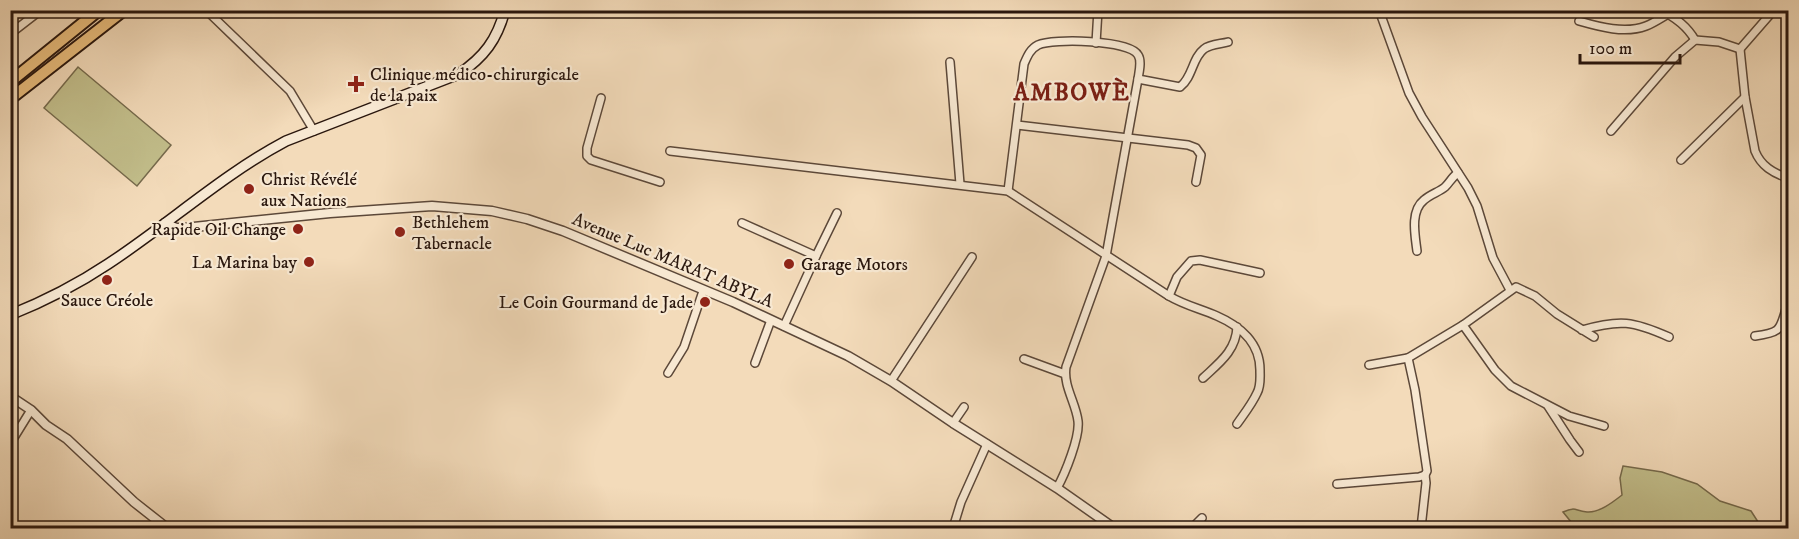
<svg xmlns="http://www.w3.org/2000/svg" width="1799" height="539" font-family="'IM FELL DW Pica',serif">
<rect width="100%" height="100%" fill="#f3dbba"/>
<filter id="stains"><feTurbulence type="fractalNoise" baseFrequency=".00333" numOctaves="4"/><feColorMatrix values="0 0 0 0 .2 0 0 0 0 .09 0 0 0 0 .02 0 0 0 .5 -.17"/></filter>
<radialGradient id="worn" r=".72"><stop offset=".6" stop-color="#630" stop-opacity="0"/><stop offset="1" stop-color="#630" stop-opacity=".3"/></radialGradient>
<!-- green -->
<g fill="#c2be8b" stroke="#766a4c" stroke-width="1.5">
<polygon points="78,67 171,145 137,186 44,108"/>
<path d="M 1623,466 L 1662,472 L 1697,484 L 1720,501 L 1751,511 L 1762,528 L 1588,528 L 1572,523 L 1563,512 C 1577,506 1574,511 1587,512 C 1599,513 1613,502 1622,495 L 1620,478 Z"/>
</g>
<g fill="none" stroke-linecap="round" stroke-linejoin="round">
<defs>
<g id="minor">
<polyline points="206,10 290,91 314,131"/>
<polyline points="870,10 872,13 897,10"/>
<polyline points="1379,10 1409,93 1422,117 1468,188 1477,206 1493,258 1510,290"/>
<path d="M 1660,10 C 1675,17 1687,26 1695,40"/>
<path d="M 1579,21 C 1600,27 1625,34 1646,26 C 1654,23 1661,18 1668,14"/>
<polyline points="10,34 41,10"/>
<polyline points="1096,43 1098,10"/>
<polyline points="950,62 960,184"/>
<path d="M 1138,79 L 1180,87 C 1193,77 1192,58 1204,49 C 1210,44 1221,44 1228,42"/>
<path d="M 1745,97 L 1755,151 C 1761,166 1773,173 1788,178"/>
<polyline points="601,98 587,148 587,156 591,160 660,182"/>
<polyline points="1017,125 1188,145 1196,148 1201,155 1196,182"/>
<polyline points="1611,131 1675,57 1695,40 1719,42 1740,49 1774,10"/>
<path d="M 670,151 L 1008,191 L 1169,296 C 1184,305 1201,309 1217,316 C 1240,326 1260,343 1260,370 C 1260,378 1261,386 1257,393 C 1252,404 1244,414 1237,424"/>
<polyline points="1681,160 1745,97 1740,49"/>
<path d="M 1008,191 L 1024,64 C 1027,57 1030,49 1038,45 C 1053,38 1130,40 1138,55 C 1142,61 1139,72 1138,79 L 1106,256 L 1066,367 C 1063,386 1076,403 1078,421 C 1080,437 1065,474 1057,488"/>
<polyline points="742,223 816,256"/>
<path d="M 1417,251 C 1415,235 1410,211 1424,200 C 1431,194 1439,192 1445,187 C 1450,182 1452,177 1458,173"/>
<polyline points="1169,296 1177,277 1191,261 1200,260 1260,273"/>
<polyline points="784,326 816,256 837,213"/>
<path d="M 1582,330 C 1620,319 1633,321 1669,337"/>
<path d="M 1755,336 C 1784,332 1779,329 1788,303"/>
<polyline points="1594,337 1557,314 1535,296 1516,287 1463,325 1495,370 1511,386 1569,416 1604,426"/>
<polyline points="1024,359 1065,374"/>
<polyline points="755,363 771,320"/>
<polyline points="1369,365 1408,358"/>
<polyline points="668,373 684,347 703,291"/>
<path d="M 1203,378 C 1219,363 1236,351 1237,327"/>
<polyline points="891,381 972,257"/>
<polyline points="1548,406 1570,440 1579,452"/>
<polyline points="953,423 964,407"/>
<polyline points="10,444 31,410"/>
<polyline points="1337,484 1419,477 1425,475"/>
<polyline points="953,528 961,502 987,444"/>
<polyline points="1192,528 1202,518"/>
<polyline points="1421,528 1426,483 1425,475 1427,471 1415,390 1408,358 1463,325"/>
</g>
<g id="tertiary">
<polyline points="165,223 176,228 184,228 330,213 432,206 492,211 527,219 563,231 733,302 848,356 891,381 953,423 1057,488 1114,528"/>
<polyline points="10,396 31,410 46,425 67,439 134,502 167,528"/>
</g>
<path id="secondary" d="M 10,315 C 45,301 78,284 108,264 C 169,224 222,175 286,141 L 459,74 C 484,57 497,40 505,10"/>
<g id="trunk">
<polyline points="10,82 99,10"/>
<polyline points="10,99 124,10"/>
</g>
</defs>
<!-- minor casing -->
<use href="#minor" stroke="#5c4839" stroke-width="10"/>
<!-- tertiary casing -->
<use href="#tertiary" stroke="#5c4839" stroke-width="11"/>
<!-- secondary casing -->
<use href="#secondary" stroke="#2a170e" stroke-width="12"/>
<!-- trunk casing -->
<use href="#trunk" stroke="#2a170e" stroke-width="14"/>
<!-- minor -->
<use href="#minor" stroke="#f7e8d2" stroke-width="7"/>
<!-- tertiary -->
<use href="#tertiary" stroke="#f7e8d2" stroke-width="8"/>
<!-- secondary -->
<use href="#secondary" stroke="#f7e8d2" stroke-width="9"/>
<!-- trunk -->
<use href="#trunk" stroke="#eabe7d" stroke-width="10"/>
</g>
<!-- markers -->
<g fill="#8f2418" stroke="#f7e8d2" stroke-width="2">
<path d="M353 75h6v6h6v6h-6v6h-6v-6h-6v-6h6z"/>
<circle cx="249" cy="189" r="6"/>
<circle cx="298" cy="229" r="6"/>
<circle cx="400" cy="232" r="6"/>
<circle cx="309" cy="262" r="6"/>
<circle cx="789" cy="264" r="6"/>
<circle cx="107" cy="280" r="6"/>
<circle cx="705" cy="302" r="6"/>
</g>
<g text-anchor="middle" stroke-width="4.5" stroke-linejoin="round" paint-order="stroke">
<!-- poi labels -->
<g font-size="18" fill="#2a170e" stroke="#f7e8d2" text-anchor="start">
<text x="370" y="80">Clinique médico-chirurgicale<tspan x="370" dy="21">de la paix</tspan></text>
<text x="261" y="185">Christ Révélé<tspan x="261" dy="21">aux Nations</tspan></text>
<text x="412" y="228">Bethlehem<tspan x="412" dy="21">Tabernacle</tspan></text>
<text x="286" y="235" text-anchor="end">Rapide Oil Change</text>
<text x="297" y="268" text-anchor="end">La Marina bay</text>
<text x="801" y="270">Garage Motors</text>
<text x="107" y="306" text-anchor="middle">Sauce Créole</text>
<text x="693" y="308" text-anchor="end">Le Coin Gourmand de Jade</text>
</g>
<!-- street labels -->
<g font-size="18" fill="#2a170e" stroke="#f7e8d2">
<text transform="translate(673 260) rotate(23)" y="6">Avenue Luc MARAT ABYLA</text>
</g>
<!-- district labels -->
<g font-size="24" font-weight="bold" letter-spacing="1.5" fill="#7a1f14" stroke="#f7e8d2">
<text x="1072" y="100">AMBOWÈ</text>
</g>
</g>
<!-- margin -->
<rect width="1799" height="539" fill="none" stroke="#f3dbba" stroke-width="36"/>
<rect x="12" y="12" width="1775" height="515" fill="none" stroke="#2a170e" stroke-width="3"/>
<rect x="18" y="18" width="1763" height="503" fill="none" stroke="#2a170e" stroke-width="1.5"/>
<!-- scale -->
<path d="M1580 54v9h100v-9" fill="none" stroke="#2a170e" stroke-width="3"/>
<text x="1589" y="54" font-size="18" fill="#2a170e" stroke="#f7e8d2" stroke-width="4.5" paint-order="stroke">100 m</text>
<rect width="100%" height="100%" filter="url(#stains)"/>
<rect width="100%" height="100%" fill="url(#worn)"/>
</svg>
